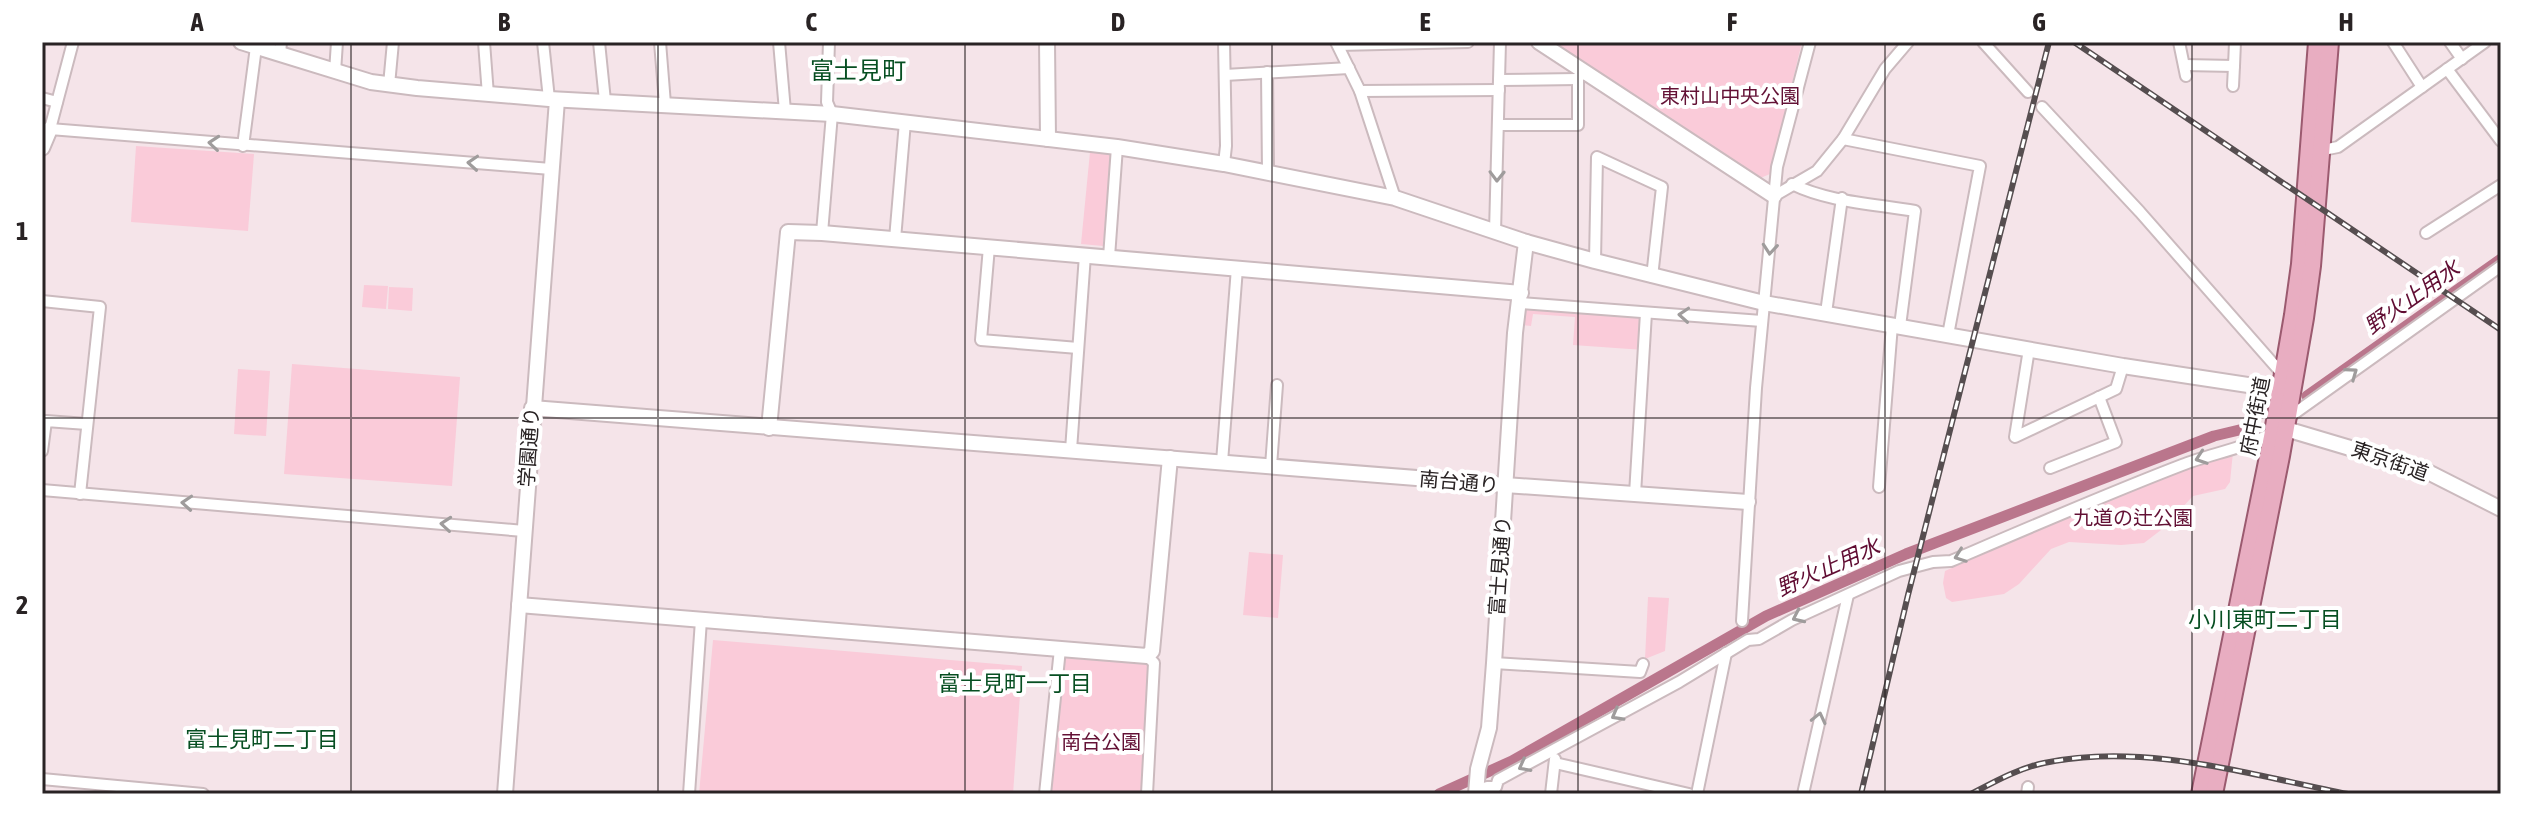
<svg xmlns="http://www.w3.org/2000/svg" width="2543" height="836" font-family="'Asap Condensed','Noto Sans JP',sans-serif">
<rect width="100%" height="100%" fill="#f5e4e9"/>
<!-- green -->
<g fill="#facbd9">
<polygon points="1549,42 1802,42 1770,174 1758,179"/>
<polygon points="136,146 254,154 248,231 131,222"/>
<polygon points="1090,152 1111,154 1103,246 1081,244"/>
<polygon points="364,285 388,286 386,309 362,307"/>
<polygon points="389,287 413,288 412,311 388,309"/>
<polygon points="1518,306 1646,313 1644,350 1573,345 1575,317 1533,314 1531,326 1515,324"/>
<polygon points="292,364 460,377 452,486 284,474"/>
<polygon points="238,369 270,371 266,436 234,434"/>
<polygon points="2233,452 2230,482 2225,489 2193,496 2161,530 2144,543 2121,545 2069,542 2051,549 2019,584 2004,594 1952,602 1946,598 1943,583 1945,571 2065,517"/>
<polygon points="1249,552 1283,555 1278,618 1243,615"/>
<polygon points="1648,597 1669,598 1665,651 1645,659"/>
<polygon points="713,640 1022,666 1013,794 699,794"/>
<polygon points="1064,658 1144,663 1149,667 1143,794 1050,794"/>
</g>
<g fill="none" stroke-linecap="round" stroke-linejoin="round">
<!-- canal -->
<g stroke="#ba768c" stroke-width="11">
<polyline points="2307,396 2501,259"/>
<polyline points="1439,794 1512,761 1766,616 1906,554 2214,436 2256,426"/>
</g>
<defs>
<g id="street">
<polyline points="73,42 50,129 551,169"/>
<polyline points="484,42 488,95"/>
<polyline points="543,42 549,99"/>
<polyline points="599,42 605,101"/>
<polyline points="660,42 665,104"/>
<polyline points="779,42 785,111"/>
<polyline points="1336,42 1360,91 1395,198"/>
<polyline points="1983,42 2028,92"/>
<polyline points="2179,42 2186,76"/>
<polyline points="2393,42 2422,87"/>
<polyline points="2450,42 2462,59"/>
<polyline points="1338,45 1468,42"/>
<polyline points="280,54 281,42"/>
<polyline points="2184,65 2234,66 2235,42"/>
<polyline points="2447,69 2501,141"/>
<polyline points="335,72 337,42"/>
<polyline points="1267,72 1268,172"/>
<polyline points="1225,75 1349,68"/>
<polyline points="1499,80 1578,79"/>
<polyline points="389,85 393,42"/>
<polyline points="2233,86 2234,66"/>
<polyline points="1360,91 1499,90"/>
<polyline points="42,98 57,102"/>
<polyline points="2042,107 2140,212 2284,376"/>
<polyline points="1498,125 1578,125 1578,79 1582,71"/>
<polyline points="1843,139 1980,166 1948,335"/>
<polyline points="243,146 256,47"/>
<polyline points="2318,151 2338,147 2485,42"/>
<polyline points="1224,164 1226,146 1224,42"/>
<path d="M 1792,184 C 1828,202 1875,204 1915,211 L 1900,326"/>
<polyline points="1774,196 1817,171 1843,139 1885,69 1908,42"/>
<polyline points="1495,232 1500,42"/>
<polyline points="822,233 832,114 827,102 829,42"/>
<polyline points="2426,233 2501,185"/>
<polyline points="895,239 905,122"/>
<polyline points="989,247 981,340 1078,348"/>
<polyline points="1109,257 1117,147"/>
<polyline points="1595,261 1597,157 1662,187 1652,277"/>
<polyline points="42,301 100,307 80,494"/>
<polyline points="1520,303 1762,321"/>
<polyline points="1826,313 1842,198"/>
<polyline points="2029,349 2015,437 2116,389 2123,366"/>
<polyline points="2288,418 2501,266"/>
<polyline points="1071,450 1085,255"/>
<polyline points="42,451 46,421 87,424"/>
<polyline points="1222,462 1237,268"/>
<polyline points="1271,466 1277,385"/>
<polyline points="2050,468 2116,442 2099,397"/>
<polyline points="1879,487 1892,325"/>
<polyline points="42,490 524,531"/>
<polyline points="1635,494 1646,313"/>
<polyline points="1742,621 1756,388 1777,167 1810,42"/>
<polyline points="1147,656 1154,663 1147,794"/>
<polyline points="1494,663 1640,672 1643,664"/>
<polyline points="1555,763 1689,794"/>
<polyline points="42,779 203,794"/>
<path d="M 1476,792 L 1487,787 L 1496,787 L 1498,780 L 1679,682 L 1748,640 L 1759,639 L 1792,620 L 1899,571 L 1933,562 L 1951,561 C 2028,528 2104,495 2182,465 C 2209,454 2251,447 2273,432"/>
<polyline points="689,794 701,620"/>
<polyline points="1045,794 1060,649"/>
<polyline points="1551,794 1555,759"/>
<polyline points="1697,794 1726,653"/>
<polyline points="1803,794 1848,595"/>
<polyline points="2027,794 2028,787"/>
</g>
<g id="secondary">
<polyline points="241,42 371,82 417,88 549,99 832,114 1117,147 1224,164 1395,198 1526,242 1595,261 1764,303 2123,366 2288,391"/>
<polyline points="1047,42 1048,139"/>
<polyline points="1539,42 1774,196"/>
<polyline points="42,148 50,129"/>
<polyline points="532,408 1505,485 1748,502"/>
<polyline points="769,428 788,232 822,233 1521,293"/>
<polyline points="2277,431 2286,429 2424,470 2501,509"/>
<polyline points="519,605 1147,656 1152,651 1170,458"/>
<polyline points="505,794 557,100"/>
<polyline points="1476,794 1478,769 1489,728 1494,663 1515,333 1526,242"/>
</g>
<g id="primary">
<polyline points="2200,794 2273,432 2293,315 2300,264 2317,42"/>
<polyline points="2214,794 2281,456 2305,318 2312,266 2330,42"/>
</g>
</defs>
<!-- street casing -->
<use href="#street" stroke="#cbbabe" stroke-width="14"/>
<!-- secondary casing -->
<use href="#secondary" stroke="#cbbabe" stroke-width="18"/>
<!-- primary casing -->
<use href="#primary" stroke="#9b5a6f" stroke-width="20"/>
<!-- street -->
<use href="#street" stroke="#fff" stroke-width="10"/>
<!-- secondary -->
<use href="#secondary" stroke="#fff" stroke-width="14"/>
<!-- primary -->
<use href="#primary" stroke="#e8adc1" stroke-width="16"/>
<defs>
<g id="rail">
<polyline points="2074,42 2501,330"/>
<polyline points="1861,794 1908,595 2049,42"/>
<path d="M 1971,794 C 1994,782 2019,768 2044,763 C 2145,742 2250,775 2348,794"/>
</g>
</defs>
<!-- rail casing -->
<use href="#rail" stroke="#564e50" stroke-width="6"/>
<!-- rail -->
<use href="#rail" stroke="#fff" stroke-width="3" stroke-dasharray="9" stroke-linecap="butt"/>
</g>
<!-- one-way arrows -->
<defs><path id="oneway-chevron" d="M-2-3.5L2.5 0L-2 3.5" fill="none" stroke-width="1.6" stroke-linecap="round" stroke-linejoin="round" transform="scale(2)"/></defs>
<g stroke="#9f9c9c">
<use href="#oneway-chevron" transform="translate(214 143) rotate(-175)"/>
<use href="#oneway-chevron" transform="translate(473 163) rotate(-176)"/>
<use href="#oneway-chevron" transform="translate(1497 176) rotate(91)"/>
<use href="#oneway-chevron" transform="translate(1770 249) rotate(95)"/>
<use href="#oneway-chevron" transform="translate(1684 315) rotate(-176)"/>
<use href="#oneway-chevron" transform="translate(2352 373) rotate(-36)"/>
<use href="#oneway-chevron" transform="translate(2201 458) rotate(161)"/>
<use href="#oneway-chevron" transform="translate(187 503) rotate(-176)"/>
<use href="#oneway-chevron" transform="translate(446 524) rotate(-175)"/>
<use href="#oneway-chevron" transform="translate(1960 556) rotate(160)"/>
<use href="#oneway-chevron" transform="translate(1798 617) rotate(155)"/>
<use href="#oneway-chevron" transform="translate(1617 715) rotate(151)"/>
<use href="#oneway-chevron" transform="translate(1819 718) rotate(-77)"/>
<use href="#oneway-chevron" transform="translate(1524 766) rotate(152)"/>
</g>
<!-- grid -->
<path fill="none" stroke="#292324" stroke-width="2" stroke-opacity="0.55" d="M 351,42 L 351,794M 658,42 L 658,794M 965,42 L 965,794M 1272,42 L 1272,794M 1578,42 L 1578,794M 1885,42 L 1885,794M 2192,42 L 2192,794M 42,418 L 2501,418"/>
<g text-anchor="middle" stroke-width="8" stroke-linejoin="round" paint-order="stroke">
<!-- park labels -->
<g font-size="20" fill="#631135" stroke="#fff">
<text x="1730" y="103">東村山中央公園</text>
<text x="2133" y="525">九道の辻公園</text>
<text x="1101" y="749">南台公園</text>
</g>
<!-- street labels -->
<g font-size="20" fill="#292324" stroke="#fff">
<text transform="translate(2255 416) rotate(-79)" y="7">府中街道</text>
<text transform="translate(529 447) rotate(-86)" y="7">学園通り</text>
<text transform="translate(2390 461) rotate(19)" y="7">東京街道</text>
<text transform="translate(1459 482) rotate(5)" y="7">南台通り</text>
<text transform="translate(1500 566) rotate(-86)" y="7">富士見通り</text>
</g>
<!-- water labels -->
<g font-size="22" font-style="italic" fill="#600c32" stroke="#fff">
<text transform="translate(2412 297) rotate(-35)" y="8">野火止用水</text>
<text transform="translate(1828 567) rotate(-24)" y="8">野火止用水</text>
</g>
<!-- neighbourhood labels -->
<g font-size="22" fill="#074f22" stroke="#fff">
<text x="2265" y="627">小川東町二丁目</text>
<text x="1015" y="691">富士見町一丁目</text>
<text x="262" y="747">富士見町二丁目</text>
</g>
<!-- quarter labels -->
<g font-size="24" fill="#074f22" stroke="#fff">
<text x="858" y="79">富士見町</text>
</g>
</g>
<!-- border -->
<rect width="2543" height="836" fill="none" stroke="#ffffff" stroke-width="88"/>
<rect x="44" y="44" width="2455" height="748" fill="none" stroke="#292324" stroke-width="3"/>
<g font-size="26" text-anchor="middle" font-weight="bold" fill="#292324">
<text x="197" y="31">A</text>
<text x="504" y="31">B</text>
<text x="811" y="31">C</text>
<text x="1118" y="31">D</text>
<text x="1425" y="31">E</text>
<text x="1732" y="31">F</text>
<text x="2039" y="31">G</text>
<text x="2346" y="31">H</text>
<text x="22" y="240">1</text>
<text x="22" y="614">2</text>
</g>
</svg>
